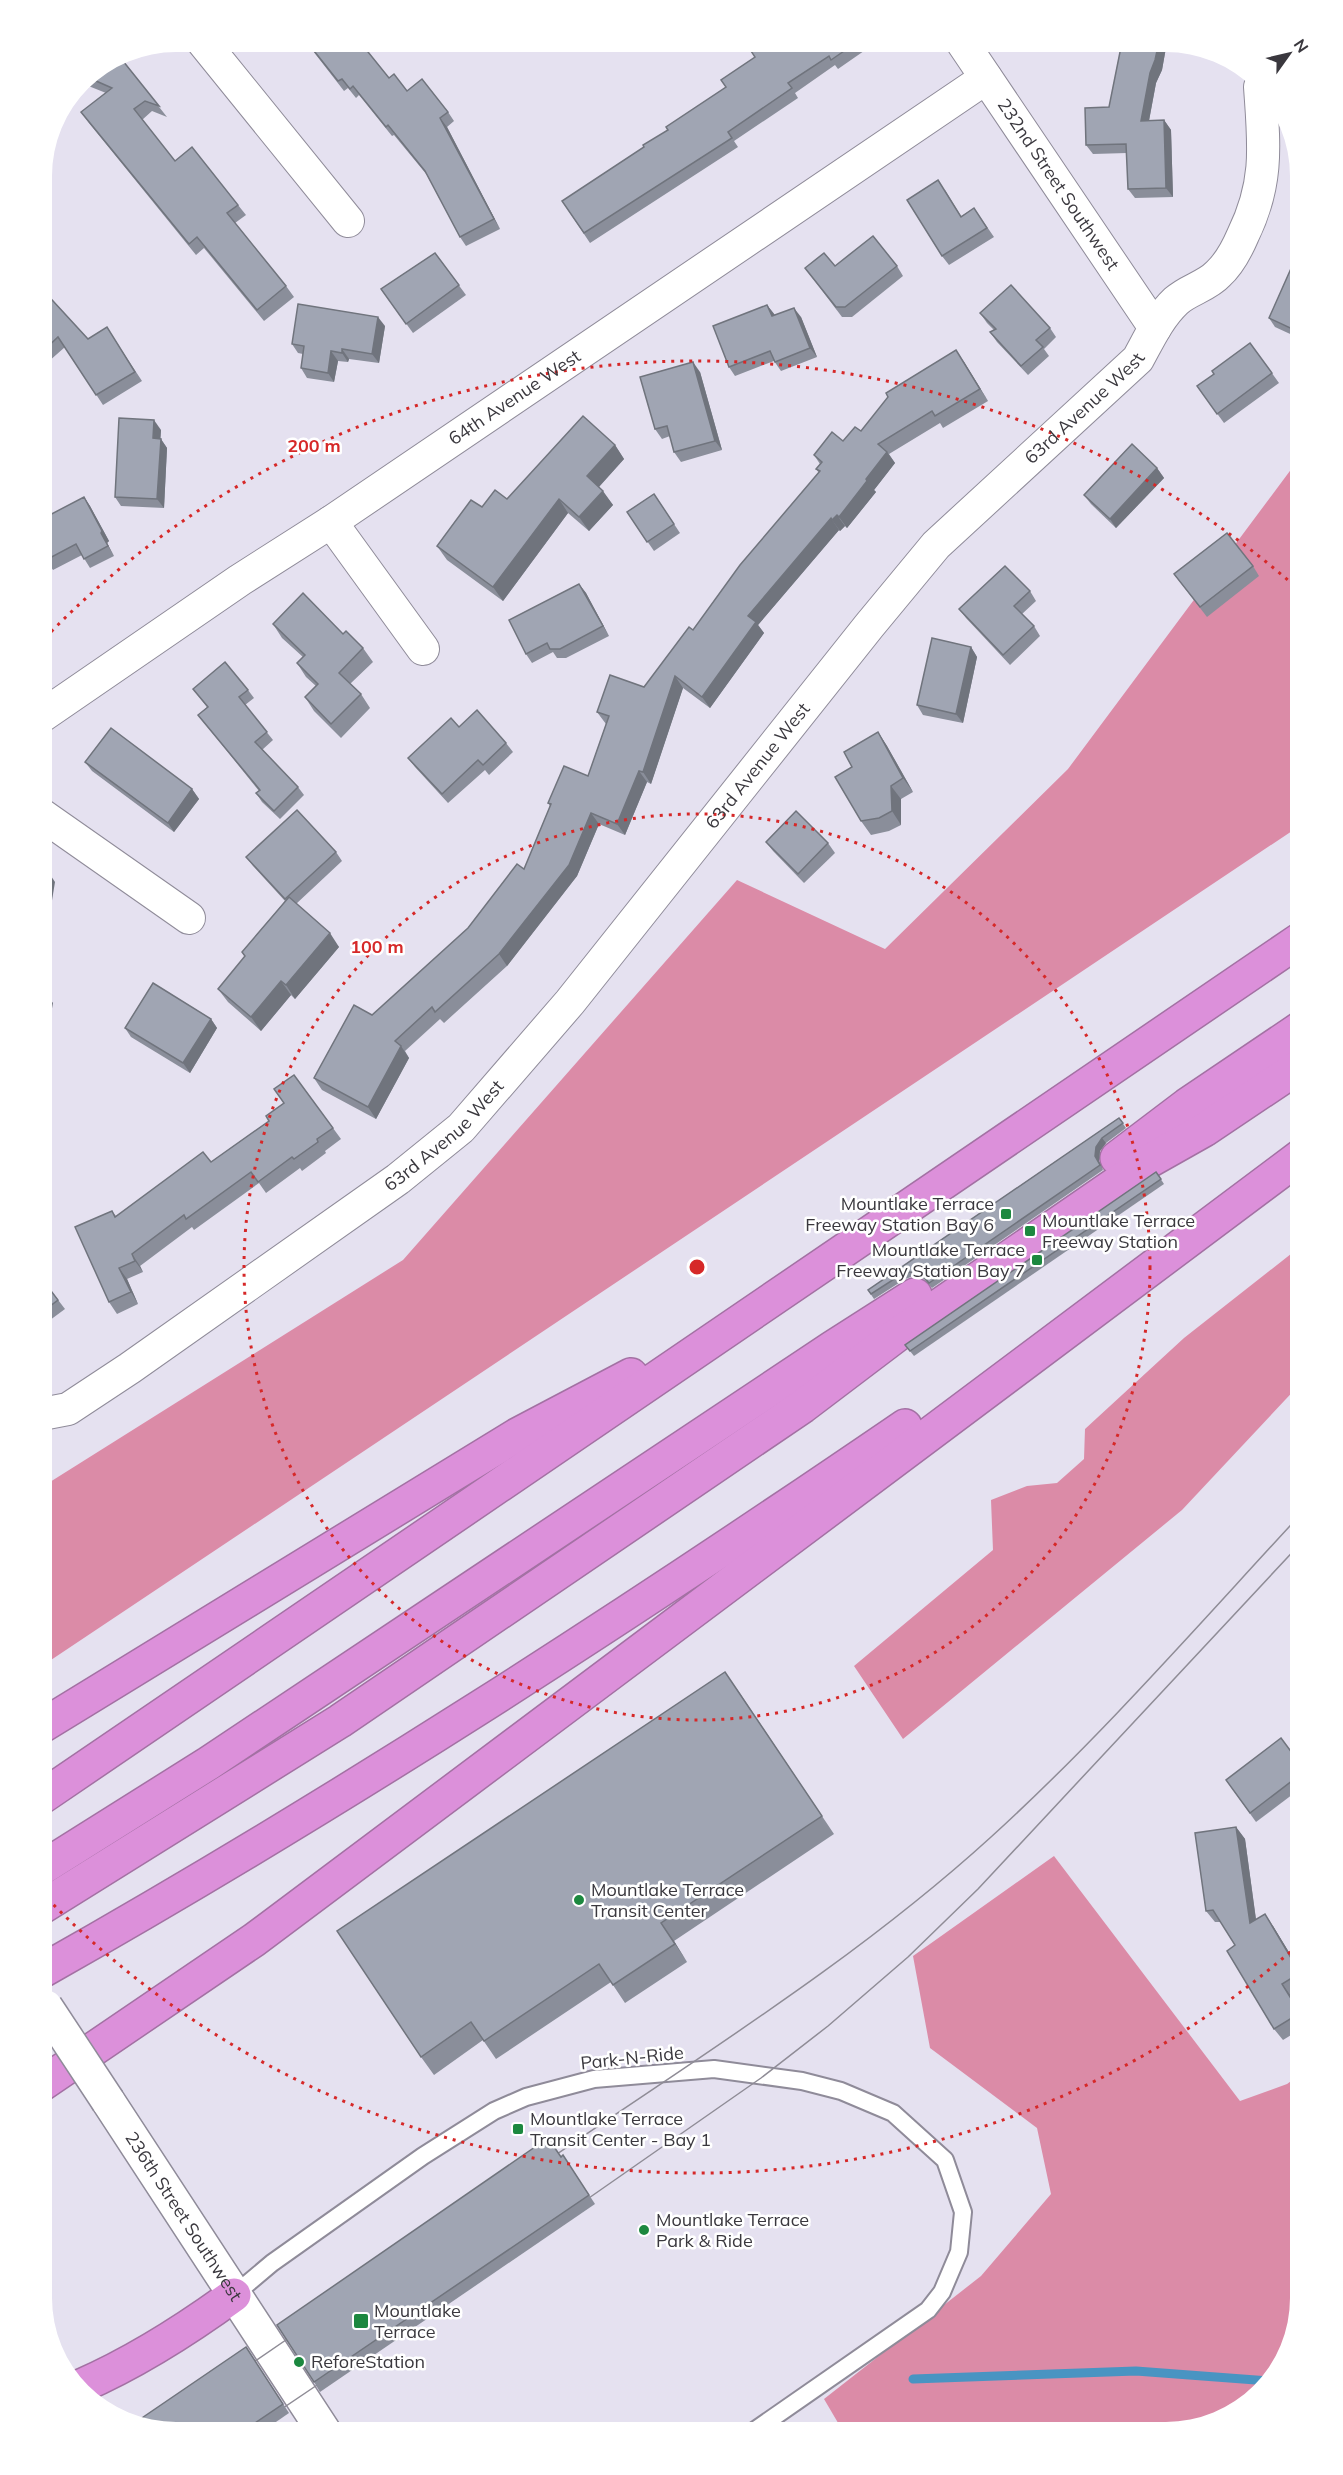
<svg xmlns="http://www.w3.org/2000/svg" width="1343" height="2475" font-family="Mulish,sans-serif">
<rect width="100%" height="100%" fill="#e5e1f0"/>
<!-- forest -->
<g fill="#db8ba7">
<polygon points="1301,456 1301,825 42,1666 42,1487 403,1260 737,880 885,949 1068,769"/>
<polygon points="1301,1246 1301,1383 1182,1510 903,1739 854,1666 993,1550 991,1500 1027,1486 1057,1483 1084,1459 1085,1429 1184,1338"/>
<polygon points="1054,1856 1240,2101 1287,2084 1301,2074 1301,2299 1278,2374 1218,2423 1167,2433 844,2433 824,2399 981,2276 1051,2194 1037,2128 930,2048 913,1956"/>
</g>
<g fill="none" stroke-linecap="round" stroke-linejoin="round">
<!-- stream -->
<polyline stroke="#4994c2" stroke-width="9" points="913,2379 1136,2371 1269,2381"/>
<defs>
<polyline id="lane" points="234,2295 272,2263 423,2156 494,2111 526,2097 594,2079 714,2069 802,2081 841,2091 893,2113 945,2160 963,2212 959,2252 942,2292 928,2310 751,2433"/>
<g id="street">
<polyline points="203,42 348,221"/>
<path id="s1" d="M 962,42 L 1155,328"/>
<polyline points="331,522 423,649"/>
<path id="s2" d="M 42,716 L 240,580 L 331,522 L 986,78"/>
<polyline points="42,815 189,918"/>
<path id="s3" d="M 42,1414 L 68,1409 L 130,1368 L 398,1179 L 461,1128 L 570,1002 L 869,626 L 936,545 L 1138,359 C 1149,339 1159,317 1176,301 C 1188,290 1207,286 1218,274 C 1229,264 1237,249 1243,235 C 1269,182 1264,144 1260,87"/>
</g>
<g id="secondary">
<path id="s4" d="M 108,2101 L 325,2433"/>
</g>
<g id="highway">
<polyline points="1117,1158 1187,1105 1301,1028"/>
<polyline points="42,1726 517,1435 631,1375"/>
<polyline points="42,1797 1301,939"/>
<polyline points="42,1868 209,1763 832,1348 915,1295"/>
<polyline points="42,1907 340,1721 803,1406 898,1334 1149,1161 1204,1130 1301,1065"/>
<path d="M 42,1971 C 339,1803 624,1618 905,1426"/>
<polyline points="42,2084 254,1940 1301,1156"/>
<path d="M 81,2386 C 136,2362 186,2330 234,2295"/>
</g>
</defs>
<!-- lane casing -->
<use href="#lane" stroke="#8f8b99" stroke-width="20"/>
<!-- street casing -->
<use href="#street" stroke="#8f8b99" stroke-width="34"/>
<!-- secondary casing -->
<use href="#secondary" stroke="#8f8b99" stroke-width="36"/>
<!-- highway casing -->
<use href="#highway" stroke="#a371a3" stroke-width="36"/>
<!-- lane -->
<use href="#lane" stroke="#fff" stroke-width="16"/>
<!-- street -->
<use href="#street" stroke="#fff" stroke-width="32"/>
<!-- secondary -->
<use href="#secondary" stroke="#fff" stroke-width="33"/>
<!-- highway -->
<use href="#highway" stroke="#dc90da" stroke-width="33"/>
<!-- tram -->
<g stroke="#8f8c96" stroke-width="1.5">
<path d="M 544,2163 C 695,2059 855,1961 991,1837 C 1101,1737 1200,1623 1301,1514"/>
<polyline points="576,2207 761,2078 828,2026 908,1957 978,1889 1301,1543"/>
<polyline points="242,2370 299,2331"/>
<polyline points="246,2433 329,2377"/>
</g>
<defs>
<polyline id="secondary-bridge" points="46,2007 108,2101"/>
</defs>
<!-- secondary-bridge casing -->
<use href="#secondary-bridge" stroke="#8f8b99" stroke-width="36" stroke-linecap="butt"/>
<!-- secondary-bridge -->
<use href="#secondary-bridge" stroke="#fff" stroke-width="33"/>
</g>
<!-- wall -->
<g fill="#8a8e9a">
<polygon points="306,42 360,42 389,78 407,91 448,112 454,121 447,127 500,229 466,246 460,237 427,175 394,135 392,136 359,95 356,98 348,88 344,91"/>
<polygon points="751,42 873,42 874,44 838,69 835,65 795,93 798,98 734,141 738,147 590,243 562,201 644,147 726,87 755,57"/>
<polygon points="1122,42 1167,42 1162,70 1156,83 1149,121 1164,120 1171,130 1173,197 1135,198 1128,189 1127,153 1093,154 1086,145 1109,107"/>
<polygon points="119,56 167,117 152,111 142,120 175,161 238,205 246,215 235,223 286,286 294,297 264,321 204,248 196,255 89,123 81,112 106,93 81,83 82,81"/>
<polygon points="945,190 961,216 974,208 994,237 949,265 942,256"/>
<polygon points="1301,246 1301,339 1275,327 1269,318"/>
<polygon points="435,253 466,295 413,333 381,289"/>
<polygon points="835,266 897,266 903,276 852,317 842,317 805,268"/>
<polygon points="42,289 88,339 113,337 142,381 103,405 65,347 48,362 42,356"/>
<polygon points="767,305 775,315 801,317 817,357 781,371 774,361 735,376 729,367"/>
<polygon points="980,313 1050,328 1056,337 1044,349 1049,356 1028,375 997,342 990,332 994,330 987,323"/>
<polygon points="385,326 379,363 349,359 348,362 338,361 334,382 307,378 301,368 303,354 298,353 292,344"/>
<polygon points="1250,343 1279,383 1224,423 1197,386 1214,374"/>
<polygon points="964,362 988,401 943,428 940,423 889,454 895,463 874,490 876,492 847,528 845,526 840,531 839,530 758,625 764,633 710,708 683,688 651,784 647,782 625,835 599,824 577,876 507,966 444,1023 440,1019 405,1051 409,1058 376,1119 322,1090 314,1078 372,1015 468,928 524,869 550,806 548,803 588,776 606,724 597,712 644,687 693,630 819,473 816,469 820,464 814,455 843,441 861,431"/>
<polygon points="700,372 722,450 681,462 674,452 670,436 662,439 655,429"/>
<polygon points="161,430 160,438 167,448 164,508 121,506 115,497"/>
<polygon points="615,445 624,459 599,487 613,505 589,531 568,513 503,601 447,560 437,546 507,499"/>
<polygon points="1157,468 1164,478 1116,528 1091,504 1084,495"/>
<polygon points="654,494 680,533 654,551 627,512"/>
<polygon points="84,497 90,506 109,541 107,543 114,556 90,568 82,555 53,570 46,560"/>
<polygon points="1253,566 1259,576 1207,617 1174,574"/>
<polygon points="579,584 586,593 609,636 566,658 557,658 553,652 532,663 526,654"/>
<polygon points="1030,591 1036,601 1022,614 1034,626 1040,636 1010,665 966,618 959,609"/>
<polygon points="273,624 343,634 363,648 373,662 350,684 361,694 370,708 341,738 314,711 305,697 316,686 306,677 297,663 303,657 282,638"/>
<polygon points="971,647 977,657 963,723 923,715 917,705"/>
<polygon points="193,689 248,690 254,698 245,705 273,740 262,750 298,787 304,795 280,819 262,802 256,793 259,791 198,715 207,707"/>
<polygon points="459,727 506,743 513,752 489,775 485,770 448,803 415,767 408,758"/>
<polygon points="878,732 887,746 913,792 901,799 901,825 889,831 871,835 861,821"/>
<polygon points="85,762 192,789 199,799 174,832 92,771"/>
<polygon points="766,842 828,843 835,853 804,883 773,851"/>
<polygon points="336,852 342,861 296,904 339,947 295,999 291,995 261,1031 228,1002 218,989 245,957 242,952 285,901 253,866 246,857"/>
<polygon points="211,1019 217,1028 190,1073 131,1037 125,1028"/>
<polygon points="294,1075 341,1139 325,1151 326,1153 302,1171 300,1168 266,1193 259,1183 194,1230 192,1227 140,1266 143,1272 127,1279 138,1304 117,1314 109,1302 112,1211 116,1216 211,1162 269,1121 284,1103"/>
<polygon points="1119,1118 1126,1128 1106,1143 1100,1151 1099,1161 1103,1170 932,1288 924,1279 914,1276 905,1279 874,1299 868,1290"/>
<polygon points="1156,1172 1164,1184 914,1356 905,1345"/>
<polygon points="42,1279 65,1309 42,1326"/>
<polygon points="737,1689 834,1834 674,1941 687,1962 625,2003 611,1982 496,2059 483,2040 434,2075 421,2057"/>
<polygon points="1301,1765 1301,1788 1256,1822 1226,1780"/>
<polygon points="1236,1827 1245,1839 1256,1919 1273,1926 1301,1972 1301,1990 1291,1996 1301,2013 1301,2029 1283,2040 1274,2029 1235,1945 1221,1922 1215,1922 1206,1911"/>
<polygon points="563,2155 595,2204 320,2392 314,2382"/>
<polygon points="246,2347 289,2413 260,2433 168,2433"/>
</g>
<!-- shaded-wall -->
<g fill="#70747d">
<polygon points="1159,42 1167,42 1162,70 1156,83 1147,131 1141,121 1150,73"/>
<polygon points="440,118 447,127 500,229 494,219"/>
<polygon points="1164,120 1171,130 1173,197 1166,188"/>
<polygon points="767,305 774,314 779,326 772,316"/>
<polygon points="794,308 801,317 817,357 810,348"/>
<polygon points="378,317 385,326 379,363 372,354"/>
<polygon points="342,349 349,359 348,362 342,353"/>
<polygon points="956,350 964,362 988,401 980,389"/>
<polygon points="331,351 338,361 334,382 328,373"/>
<polygon points="693,362 700,372 722,450 715,441"/>
<polygon points="154,420 161,430 160,448 153,438"/>
<polygon points="161,439 167,448 164,508 157,499"/>
<polygon points="615,445 624,459 596,490 587,476"/>
<polygon points="887,452 895,463 874,490 876,492 847,528 839,517 866,479"/>
<polygon points="1157,468 1164,478 1116,528 1110,519"/>
<polygon points="603,491 613,505 589,531 579,517"/>
<polygon points="84,497 90,506 109,541 107,543 114,556 108,546 101,533"/>
<polygon points="559,499 568,513 503,601 493,587"/>
<polygon points="837,515 845,526 840,531 832,520"/>
<polygon points="831,518 839,530 758,625 764,633 710,708 702,697 748,616"/>
<polygon points="579,584 586,593 609,636 603,626"/>
<polygon points="971,647 977,657 963,723 956,714"/>
<polygon points="675,676 683,688 651,784 643,772"/>
<polygon points="878,732 887,746 913,792 903,778"/>
<polygon points="639,771 647,782 625,835 617,824"/>
<polygon points="891,786 901,799 901,825 892,811"/>
<polygon points="192,789 199,799 174,832 168,823"/>
<polygon points="591,813 599,824 577,876 507,966 499,954"/>
<polygon points="47,870 55,882 42,962 42,897"/>
<polygon points="330,933 339,947 295,999 286,985"/>
<polygon points="281,981 291,995 261,1031 251,1017"/>
<polygon points="44,991 53,1003 46,1041 50,1047 42,1092 42,1000"/>
<polygon points="211,1019 217,1028 190,1073 183,1063"/>
<polygon points="401,1046 409,1058 376,1119 368,1107"/>
<polygon points="42,1118 51,1131 42,1170"/>
<polygon points="1102,1138 1106,1143 1100,1151 1099,1161 1103,1170 1095,1156 1096,1147"/>
<polygon points="132,1254 140,1266 143,1272 135,1261"/>
<polygon points="119,1268 127,1279 138,1304 131,1292"/>
<polygon points="1236,1827 1245,1839 1258,1935 1250,1923"/>
<polygon points="1265,1914 1273,1926 1301,1972 1301,1974"/>
<polygon points="661,1923 674,1941 687,1962"/>
<polygon points="1282,1984 1291,1996 1301,2015 1300,2013"/>
</g>
<!-- building -->
<g fill="#a0a5b3" stroke="#70747d" stroke-width="1.5">
<polygon points="307,42 360,42 389,78 394,74 407,91 422,79 448,112 440,118 494,219 460,237 425,171 388,125 386,127 353,86 350,89 342,79 338,81"/>
<polygon points="751,42 857,42 831,60 829,56 788,83 792,88 728,132 732,138 584,233 562,201 644,147 643,145 668,130 666,127 726,87 721,80 755,57 747,45"/>
<polygon points="1122,42 1159,42 1155,60 1150,73 1141,121 1164,120 1166,188 1128,189 1126,144 1086,145 1085,108 1109,107"/>
<polygon points="119,56 159,106 145,101 134,109 175,161 192,147 238,205 227,213 286,286 257,310 197,237 189,244 81,112 112,88 87,77"/>
<polygon points="938,180 961,217 974,208 987,228 942,256 907,200"/>
<polygon points="873,236 897,266 845,307 836,307 805,268 824,253 835,266"/>
<polygon points="1301,246 1301,333 1269,318"/>
<polygon points="435,253 459,285 406,324 381,289"/>
<polygon points="1011,285 1050,328 1036,340 1043,347 1021,366 990,332 996,329 980,313"/>
<polygon points="42,289 88,339 107,327 135,372 96,395 58,337 42,352"/>
<polygon points="298,304 378,317 372,354 342,349 342,353 331,351 328,373 301,368 304,346 292,344"/>
<polygon points="767,305 772,316 794,308 810,348 775,362 770,351 729,367 713,326"/>
<polygon points="1250,343 1272,373 1217,414 1197,386 1214,374 1212,371"/>
<polygon points="956,350 980,389 935,416 932,411 878,444 887,452 866,479 867,481 839,517 837,515 832,520 831,518 748,616 756,622 702,697 675,676 643,772 639,771 617,824 591,813 569,865 499,954 435,1012 432,1007 395,1041 401,1046 368,1107 314,1078 354,1005 372,1015 468,928 517,864 524,869 551,804 548,803 564,766 588,776 609,716 597,712 610,675 644,687 689,627 693,630 740,565 820,471 816,469 822,462 814,455 832,432 843,441 855,427 861,431 888,397 886,393"/>
<polygon points="693,362 715,441 674,452 667,426 655,429 640,377"/>
<polygon points="583,416 615,445 587,476 603,491 579,517 559,499 493,587 437,546 471,500 482,507 495,490 507,499"/>
<polygon points="119,418 154,420 153,438 161,439 157,499 115,497"/>
<polygon points="1132,444 1157,468 1110,519 1084,495"/>
<polygon points="654,494 674,524 647,542 627,512"/>
<polygon points="84,497 102,531 101,533 108,546 84,559 76,544 46,560 42,553 42,519"/>
<polygon points="1227,533 1253,566 1200,607 1174,574"/>
<polygon points="1005,566 1030,591 1014,606 1034,626 1003,655 959,609"/>
<polygon points="579,584 603,626 560,649 550,649 547,643 526,654 509,620"/>
<polygon points="303,593 343,634 346,631 363,648 339,673 361,694 331,724 305,697 318,684 297,663 305,655 273,624"/>
<polygon points="932,638 971,647 956,714 917,705"/>
<polygon points="225,662 248,690 239,697 267,732 255,742 298,787 274,811 256,793 260,790 198,715 208,707 193,689"/>
<polygon points="477,710 506,743 483,765 478,760 442,794 408,758 451,718 459,727"/>
<polygon points="111,728 192,789 168,823 85,762"/>
<polygon points="878,732 903,778 891,786 892,811 879,818 861,821 835,777 852,767 844,752"/>
<polygon points="297,810 336,852 285,899 246,857"/>
<polygon points="796,811 828,843 798,874 766,842"/>
<polygon points="42,869 47,870 42,897"/>
<polygon points="289,897 330,933 286,985 281,981 251,1017 218,989 245,956 242,952"/>
<polygon points="153,983 211,1019 183,1063 125,1028"/>
<polygon points="294,1075 333,1128 317,1139 318,1142 294,1159 292,1157 258,1182 251,1172 186,1219 184,1215 132,1254 135,1261 119,1268 131,1292 109,1302 75,1227 112,1211 115,1217 203,1152 211,1162 269,1121 266,1116 284,1103 274,1089"/>
<polygon points="1119,1118 1123,1123 1102,1138 1096,1147 1095,1156 1100,1165 929,1283 921,1274 910,1272 902,1274 871,1294 868,1290"/>
<polygon points="1156,1172 1161,1179 910,1351 905,1345"/>
<polygon points="42,1279 58,1300 42,1312"/>
<polygon points="725,1672 822,1816 661,1923 675,1944 613,1985 599,1964 484,2041 471,2022 421,2057 337,1931"/>
<polygon points="1281,1738 1301,1765 1301,1774 1250,1813 1226,1780"/>
<polygon points="1236,1827 1250,1923 1265,1914 1300,1973 1282,1984 1300,2013 1274,2029 1227,1951 1235,1945 1213,1910 1206,1911 1195,1833"/>
<polygon points="548,2138 561,2157 563,2155 589,2195 314,2382 277,2325"/>
<polygon points="246,2347 283,2404 240,2433 168,2433 136,2422"/>
</g>
<!-- distance rings -->
<g fill="none" stroke="#d62828" stroke-width="3" stroke-dasharray="3 6">
<circle cx="697" cy="1267" r="453"/>
<path d="M1297 1946A906 906 0 0 1 45 1896M45 638A906 906 0 0 1 1297 588"/>
</g>
<!-- markers -->
<g fill="#1c883f" stroke="#fff" stroke-width="2">
<rect x="1000" y="1208" width="12" height="12" rx="3"/>
<rect x="1024" y="1225" width="12" height="12" rx="3"/>
<rect x="1031" y="1254" width="12" height="12" rx="3"/>
<circle cx="579" cy="1900" r="6"/>
<rect x="512" y="2123" width="12" height="12" rx="3"/>
<circle cx="644" cy="2230" r="6"/>
<rect x="353" y="2313" width="16" height="16" rx="3"/>
<circle cx="299" cy="2362" r="6"/>
</g>
<g text-anchor="middle" stroke-width="5" stroke-linejoin="round" paint-order="stroke">
<!-- street labels -->
<g font-size="18" fill="#3a383e" stroke="#fff">
<text dy="6" stroke="none"><textPath href="#s1" startOffset="172">232nd Street Southwest</textPath></text>
<text dy="6" stroke="none"><textPath href="#s2" startOffset="570">64th Avenue West</textPath></text>
<text dy="6" stroke="none"><textPath href="#s3" startOffset="1464">63rd Avenue West</textPath></text>
<text dy="6" stroke="none"><textPath href="#s3" startOffset="978">63rd Avenue West</textPath></text>
<text dy="6" stroke="none"><textPath href="#s3" startOffset="492">63rd Avenue West</textPath></text>
<text transform="translate(632 2058) rotate(-6)" y="6">Park-N-Ride</text>
<text dy="6" stroke="none"><textPath href="#s4" startOffset="138">236th Street Southwest</textPath></text>
</g>
<!-- poi labels -->
<g font-size="18" fill="#3a383e" stroke="#fff" text-anchor="start">
<text x="994" y="1210" text-anchor="end">Mountlake Terrace<tspan x="994" dy="21">Freeway Station Bay 6</tspan></text>
<text x="1042" y="1227">Mountlake Terrace<tspan x="1042" dy="21">Freeway Station</tspan></text>
<text x="1025" y="1256" text-anchor="end">Mountlake Terrace<tspan x="1025" dy="21">Freeway Station Bay 7</tspan></text>
<text x="591" y="1896">Mountlake Terrace<tspan x="591" dy="21">Transit Center</tspan></text>
<text x="530" y="2125">Mountlake Terrace<tspan x="530" dy="21">Transit Center - Bay 1</tspan></text>
<text x="656" y="2226">Mountlake Terrace<tspan x="656" dy="21">Park &amp; Ride</tspan></text>
<text x="374" y="2317">Mountlake<tspan x="374" dy="21">Terrace</tspan></text>
<text x="311" y="2368">ReforeStation</text>
</g>
</g>
<!-- crop -->
<path d="M0 0H1343V2475H0ZM176 52H1166A124 124 0 0 1 1290 176V2298A124 124 0 0 1 1166 2422H176A124 124 0 0 1 52 2298V176A124 124 0 0 1 176 52Z" fill="#fff" fill-rule="evenodd"/>
<circle cx="697" cy="1267" r="9" fill="#d62828" stroke="#fff" stroke-width="3"/>
<g font-size="18" text-anchor="middle" font-weight="bold" fill="#d62828" stroke="#fff" stroke-width="5" stroke-linejoin="round" paint-order="stroke">
<text x="314" y="452">200 m</text>
<text x="377" y="953">100 m</text>
</g>
<!-- north arrow -->
<g transform="translate(1289 54) rotate(56)" stroke="#ffffff" stroke-width="4.5" paint-order="stroke">
<path d="M0-4.5L10 22L0 15L-10 22Z" fill="#3a383e"/>
<text y="-9" font-size="16" font-weight="bold" text-anchor="middle" fill="#3a383e">N</text>
</g>
</svg>
